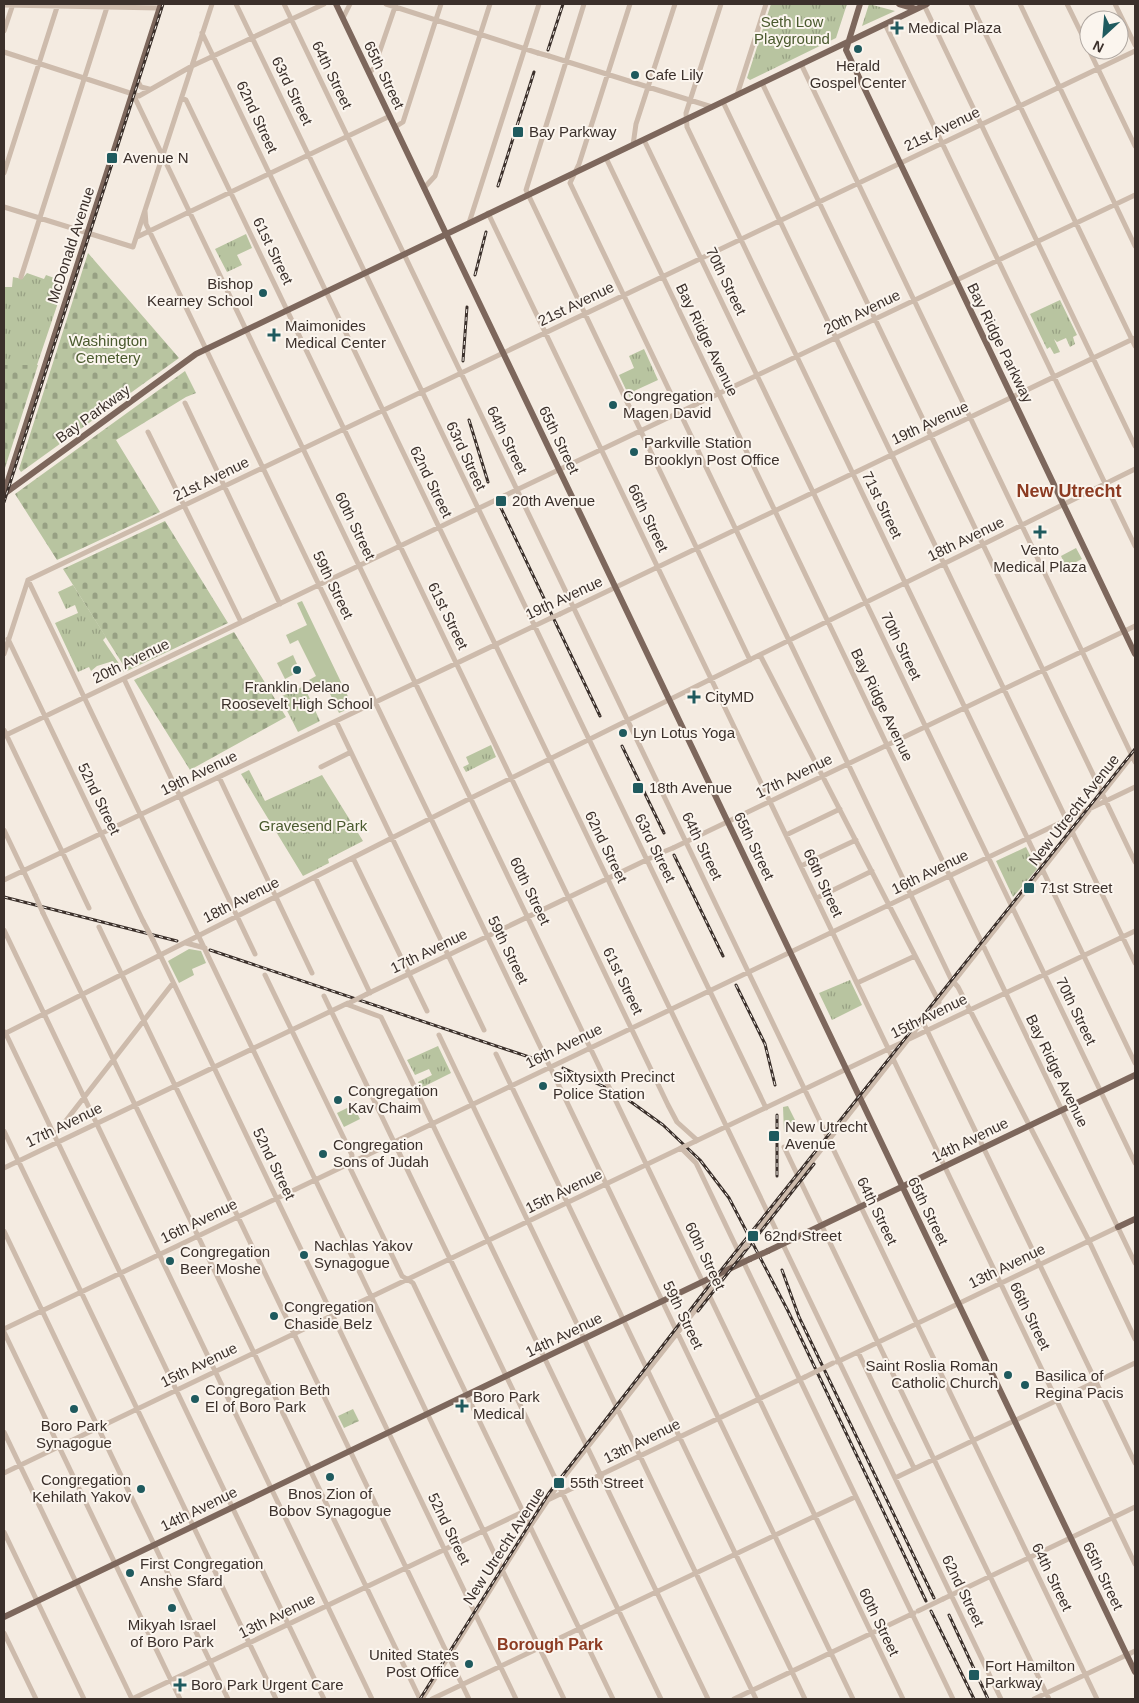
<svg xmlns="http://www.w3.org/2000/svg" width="1139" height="1703" font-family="Helvetica,sans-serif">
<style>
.grass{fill:#b8c4a0}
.forest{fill:url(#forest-crowns)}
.cemetery{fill:url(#cemetery-stones)}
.park{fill:url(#park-tufts)}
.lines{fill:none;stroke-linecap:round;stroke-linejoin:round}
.minor{stroke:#cdbbac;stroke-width:5}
.major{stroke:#7d675c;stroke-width:6}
.rail-casing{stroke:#3b302b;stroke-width:3}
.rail{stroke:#fbf5ee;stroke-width:1;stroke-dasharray:4;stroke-linecap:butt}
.minor-bridge{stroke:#cdbbac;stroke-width:5}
.major-bridge{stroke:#7d675c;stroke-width:6}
.poi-dot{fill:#1f5a5e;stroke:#fbf5ee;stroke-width:2}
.labels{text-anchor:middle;stroke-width:4;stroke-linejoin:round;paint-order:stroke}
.park-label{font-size:15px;fill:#4a5a2e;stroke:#fbf5ee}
.poi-label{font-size:15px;fill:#3b302b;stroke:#fbf5ee;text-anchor:start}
.street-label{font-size:15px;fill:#3b302b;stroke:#fbf5ee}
.neighbourhood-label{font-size:16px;font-weight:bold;fill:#8c3b22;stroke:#fbf5ee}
.quarter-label{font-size:18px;font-weight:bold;fill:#8c3b22;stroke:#fbf5ee}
</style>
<defs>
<pattern id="forest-crowns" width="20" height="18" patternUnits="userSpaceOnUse" patternTransform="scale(1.25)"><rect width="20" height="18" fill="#b8c4a0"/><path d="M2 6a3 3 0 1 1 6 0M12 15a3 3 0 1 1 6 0" fill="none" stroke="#97a083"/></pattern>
<pattern id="cemetery-stones" width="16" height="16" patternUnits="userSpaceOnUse" patternTransform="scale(1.25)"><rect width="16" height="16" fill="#b8c4a0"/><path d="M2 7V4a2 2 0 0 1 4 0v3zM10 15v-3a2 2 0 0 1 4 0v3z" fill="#97a083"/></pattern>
<pattern id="park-tufts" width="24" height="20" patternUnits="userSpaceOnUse" patternTransform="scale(1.25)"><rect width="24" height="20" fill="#b8c4a0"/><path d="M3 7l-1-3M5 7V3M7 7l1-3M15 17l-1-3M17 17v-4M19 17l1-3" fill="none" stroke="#97a083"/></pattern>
</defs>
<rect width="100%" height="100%" fill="#f4ebe1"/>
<path class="grass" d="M 1076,548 L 1082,559 L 1066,567 L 1061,556 Z
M 302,601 L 353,707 L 339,713 L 325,683 L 313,688 L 309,680 L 316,676 L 298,640 L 290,644 L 286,635 L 307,625 L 297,603 Z
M 293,655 L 300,671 L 285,679 L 277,663 Z
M 189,949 L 201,951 L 206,963 L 192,969 L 194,975 L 179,983 L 168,961 Z
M 353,1105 L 360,1119 L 344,1127 L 337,1113 Z
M 788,1106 L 798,1126 L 784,1132 L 783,1107 Z"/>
<path class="forest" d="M 353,1409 L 359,1421 L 344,1428 L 338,1416 Z"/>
<path class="cemetery" d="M 88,253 L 179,358 L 21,472 L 19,469 Z
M 4,365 L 38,365 L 4,471 Z
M 185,371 L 196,393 L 186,397 L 116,440 L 160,512 L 57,560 L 15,494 Z
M 165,521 L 228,623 L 127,671 L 63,569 Z
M 234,632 L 286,717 L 190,770 L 134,680 Z"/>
<path class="park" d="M 771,4 L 847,4 L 836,38 L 750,80 L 747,78 Z
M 869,4 L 895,11 L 862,26 Z
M 246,234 L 252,248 L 237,255 L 242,265 L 227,272 L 215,249 Z
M 27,273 L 44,279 L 46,275 L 65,282 L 37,365 L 4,365 L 4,287 L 12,287 L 13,277 L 22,279 Z
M 1060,300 L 1077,335 L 1073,337 L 1075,344 L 1070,347 L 1066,338 L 1057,342 L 1054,339 L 1060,352 L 1054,354 L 1050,347 L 1047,349 L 1030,314 Z
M 644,349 L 658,380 L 634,391 L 636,395 L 630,398 L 619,375 L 634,368 L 629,356 Z
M 73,585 L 106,637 L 103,640 L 124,671 L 121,673 L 113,661 L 97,666 L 91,671 L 89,667 L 78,672 L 55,623 L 78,613 L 75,605 L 66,609 L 58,592 Z
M 304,686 L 320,721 L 298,732 L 280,697 Z
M 491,745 L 496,757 L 466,772 L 463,767 L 469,764 L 466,757 Z
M 249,770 L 265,801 L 322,775 L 363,841 L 328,859 L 329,863 L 303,876 L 241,774 Z
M 1026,847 L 1037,869 L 1013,897 L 996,861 Z
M 850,980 L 862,1005 L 832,1020 L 819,993 Z
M 438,1046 L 451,1073 L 421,1088 L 418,1082 L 432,1075 L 429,1069 L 415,1075 L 407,1060 Z"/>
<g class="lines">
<path class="minor" d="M 236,4 L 766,1108
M 284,4 L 1097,1699
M 386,4 L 538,53
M 584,4 L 526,190 L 750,660
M 630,4 L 579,164 L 570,183 L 951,979 L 958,987 L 1089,1241 L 1135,1339
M 721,4 L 686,113 L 687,127 L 1135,1063
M 971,4 L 1135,346
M 1020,4 L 1135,246
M 1067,4 L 1089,49
M 1115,4 L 1135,45
M 4,5 L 160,8
M 924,5 L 1135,446
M 343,18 L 350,4
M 885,24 L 1135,546
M 4,31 L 13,4
M 202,33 L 1001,1699
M 1089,50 L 1135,146
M 4,52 L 139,96 L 192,66 L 324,4
M 549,56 L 712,107
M 801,64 L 1135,762
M 369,73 L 374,68 L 396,4
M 137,80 L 141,87 L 149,89
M 762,83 L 1135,862
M 133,94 L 607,1083
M 737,95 L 766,4
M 182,98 L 186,100 L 227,185 L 668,1105 L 677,1122 L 697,1140
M 723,102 L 1135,963
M 395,127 L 403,122 L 441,4
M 644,140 L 1135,1163
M 633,145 L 636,124 L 675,4
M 606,158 L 1135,1263
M 4,173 L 58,4
M 424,188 L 435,176 L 490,4
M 4,207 L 133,247 L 212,4
M 145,211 L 146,224 L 853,1699
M 488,213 L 1135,1564
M 469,223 L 539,4
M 137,237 L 390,116
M 21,277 L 108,4
M 185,403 L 280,604
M 148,432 L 241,622
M 504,496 L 1135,195
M 28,580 L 564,1699
M 28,580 L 1135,51
M 560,614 L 1135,338
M 8,639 L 143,921
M 4,654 L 28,580
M 760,655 L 939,1002
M 124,679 L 255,954
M 336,721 L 484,1030
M 4,730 L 89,908
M 4,736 L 496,500
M 321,767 L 351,752
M 219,777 L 312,973
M 4,830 L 35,895
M 786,835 L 840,809
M 673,848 L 1135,626
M 353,858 L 427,1011
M 801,866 L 856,840
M 315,877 L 370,993
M 4,880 L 551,618
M 817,898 L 872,871
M 43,913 L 420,1699
M 99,927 L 469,1699
M 4,930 L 372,1699
M 153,940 L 516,1699
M 186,943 L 205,948
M 265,975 L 352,1155 L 350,1168 L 402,1276 L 413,1283 L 613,1699
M 857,983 L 915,956
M 367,994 L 663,852
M 324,996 L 661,1699
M 346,1004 L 381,1017 L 708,1699
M 923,1022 L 1135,1463
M 5,1032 L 324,1699
M 4,1034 L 471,798 L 1135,469
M 439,1035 L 756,1699
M 496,1054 L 805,1699
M 612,1093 L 903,1699
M 4,1131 L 276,1699
M 54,1136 L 173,983
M 696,1141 L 1135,931
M 784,1147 L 1049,1699
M 681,1148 L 696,1163 L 953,1699
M 4,1168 L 348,1003
M 4,1231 L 228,1699
M 756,1232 L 1135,752
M 4,1329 L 1135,787
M 4,1332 L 180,1699
M 858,1352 L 891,1421
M 837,1362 L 1118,1227
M 892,1423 L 914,1468
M 4,1432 L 132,1699
M 4,1473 L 681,1148
M 895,1478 L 1135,1363
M 4,1532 L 84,1699
M 943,1599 L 1135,1507
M 4,1633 L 36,1699
M 132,1699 L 805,1377
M 422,1699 L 527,1531 L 560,1482 L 745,1247
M 432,1699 L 855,1497
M 734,1699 L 914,1613
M 1034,1699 L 1135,1651"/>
<path class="major" d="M 336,4 L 1135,1672
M 860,4 L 846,50 L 1135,654
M 899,4 L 916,9
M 4,493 L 161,4
M 4,494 L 196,354 L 927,4
M 1118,1227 L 1135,1219
M 768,1251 L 1135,1075
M 4,1617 L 750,1259"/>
<g class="rail-casing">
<path id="rail" d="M 548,50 L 563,4
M 498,186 L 534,72
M 475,275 L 486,232
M 463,361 L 467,307
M 469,420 L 488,482
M 4,502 L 163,4
M 500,506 L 600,716
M 622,746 L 664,833
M 674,855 L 723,956
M 4,897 L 177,941
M 210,950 L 541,1061
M 736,985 L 765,1044 L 775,1085
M 563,1068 L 620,1094 L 663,1125 L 700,1160 L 729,1198 L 788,1311 L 926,1601
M 777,1115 L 777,1176
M 782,1270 L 799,1317 L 934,1598
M 698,1311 L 814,1164
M 931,1611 L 974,1699
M 949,1615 L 988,1699
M 420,1699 L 549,1493 L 718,1274 L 1135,749"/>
</g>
<use href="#rail" class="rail"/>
<path class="minor-bridge" d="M 538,53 L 549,56
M 496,500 L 504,496
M 551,618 L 560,614
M 663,852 L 673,848
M 35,895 L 43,913
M 143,921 L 153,940
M 351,1002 L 367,994
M 607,1083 L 612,1093
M 681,1148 L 696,1141
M 745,1247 L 756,1232
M 805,1377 L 833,1363
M 918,1611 L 943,1599"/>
<path class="major-bridge" d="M 750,1259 L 768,1251"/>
</g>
<g class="poi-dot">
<path d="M894.5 20.5h5v5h5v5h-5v5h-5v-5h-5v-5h5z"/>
<circle cx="858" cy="49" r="5"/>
<circle cx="635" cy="75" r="5"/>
<rect x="512" y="126" width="12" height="12" rx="2.5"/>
<rect x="106" y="152" width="12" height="12" rx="2.5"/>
<circle cx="263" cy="293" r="5"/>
<path d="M271.5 327.5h5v5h5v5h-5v5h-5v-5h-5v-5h5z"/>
<circle cx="613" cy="405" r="5"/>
<circle cx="634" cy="452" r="5"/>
<rect x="495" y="495" width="12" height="12" rx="2.5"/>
<path d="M1037.5 524.5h5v5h5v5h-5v5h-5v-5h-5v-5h5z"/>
<circle cx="297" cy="670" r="5"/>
<path d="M691.5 689.5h5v5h5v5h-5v5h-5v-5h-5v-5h5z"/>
<circle cx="623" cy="733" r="5"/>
<rect x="632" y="782" width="12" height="12" rx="2.5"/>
<rect x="1023" y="882" width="12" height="12" rx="2.5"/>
<circle cx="543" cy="1086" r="5"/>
<circle cx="338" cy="1100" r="5"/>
<rect x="768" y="1130" width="12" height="12" rx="2.5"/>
<circle cx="323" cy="1154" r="5"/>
<rect x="747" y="1230" width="12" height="12" rx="2.5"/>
<circle cx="304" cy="1255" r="5"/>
<circle cx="170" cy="1261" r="5"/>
<circle cx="274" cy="1316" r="5"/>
<circle cx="1008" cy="1375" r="5"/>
<circle cx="1025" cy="1385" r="5"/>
<circle cx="195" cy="1399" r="5"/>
<path d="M459.5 1398.5h5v5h5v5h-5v5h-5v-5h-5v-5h5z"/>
<circle cx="74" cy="1409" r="5"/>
<circle cx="330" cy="1477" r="5"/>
<rect x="553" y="1477" width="12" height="12" rx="2.5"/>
<circle cx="141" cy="1489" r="5"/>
<circle cx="130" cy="1573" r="5"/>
<circle cx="172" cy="1608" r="5"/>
<circle cx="469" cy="1664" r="5"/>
<rect x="968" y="1669" width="12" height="12" rx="2.5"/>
<path d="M177.5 1677.5h5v5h5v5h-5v5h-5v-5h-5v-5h5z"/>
</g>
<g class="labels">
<g class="park-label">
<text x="792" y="27">Seth Low<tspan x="792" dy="17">Playground</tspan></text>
<text x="108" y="346">Washington<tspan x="108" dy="17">Cemetery</tspan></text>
<text x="313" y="831">Gravesend Park</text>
</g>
<g class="poi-label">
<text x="908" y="33">Medical Plaza</text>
<text x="858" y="71" text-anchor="middle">Herald<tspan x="858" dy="17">Gospel Center</tspan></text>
<text x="645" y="80">Cafe Lily</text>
<text x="529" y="137">Bay Parkway</text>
<text x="123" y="163">Avenue N</text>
<text x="253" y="289" text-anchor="end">Bishop<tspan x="253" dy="17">Kearney School</tspan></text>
<text x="285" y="331">Maimonides<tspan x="285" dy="17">Medical Center</tspan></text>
<text x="623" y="401">Congregation<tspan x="623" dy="17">Magen David</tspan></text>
<text x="644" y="448">Parkville Station<tspan x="644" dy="17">Brooklyn Post Office</tspan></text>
<text x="512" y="506">20th Avenue</text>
<text x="1040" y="555" text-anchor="middle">Vento<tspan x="1040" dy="17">Medical Plaza</tspan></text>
<text x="297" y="692" text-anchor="middle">Franklin Delano<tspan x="297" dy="17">Roosevelt High School</tspan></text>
<text x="705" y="702">CityMD</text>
<text x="633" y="738">Lyn Lotus Yoga</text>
<text x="649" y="793">18th Avenue</text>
<text x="1040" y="893">71st Street</text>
<text x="553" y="1082">Sixtysixth Precinct<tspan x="553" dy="17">Police Station</tspan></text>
<text x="348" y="1096">Congregation<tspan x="348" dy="17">Kav Chaim</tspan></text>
<text x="785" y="1132">New Utrecht<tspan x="785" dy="17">Avenue</tspan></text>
<text x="333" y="1150">Congregation<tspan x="333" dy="17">Sons of Judah</tspan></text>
<text x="764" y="1241">62nd Street</text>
<text x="314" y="1251">Nachlas Yakov<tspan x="314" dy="17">Synagogue</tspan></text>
<text x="180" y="1257">Congregation<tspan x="180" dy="17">Beer Moshe</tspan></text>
<text x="284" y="1312">Congregation<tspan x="284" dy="17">Chaside Belz</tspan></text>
<text x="998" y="1371" text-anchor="end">Saint Roslia Roman<tspan x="998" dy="17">Catholic Church</tspan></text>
<text x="1035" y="1381">Basilica of<tspan x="1035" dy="17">Regina Pacis</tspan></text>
<text x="205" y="1395">Congregation Beth<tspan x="205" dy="17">El of Boro Park</tspan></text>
<text x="473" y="1402">Boro Park<tspan x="473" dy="17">Medical</tspan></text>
<text x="74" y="1431" text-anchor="middle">Boro Park<tspan x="74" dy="17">Synagogue</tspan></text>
<text x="131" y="1485" text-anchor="end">Congregation<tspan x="131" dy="17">Kehilath Yakov</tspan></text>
<text x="570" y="1488">55th Street</text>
<text x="330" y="1499" text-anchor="middle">Bnos Zion of<tspan x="330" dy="17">Bobov Synagogue</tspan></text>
<text x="140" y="1569">First Congregation<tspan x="140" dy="17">Anshe Sfard</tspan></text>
<text x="172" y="1630" text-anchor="middle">Mikyah Israel<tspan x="172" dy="17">of Boro Park</tspan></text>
<text x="459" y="1660" text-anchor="end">United States<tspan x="459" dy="17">Post Office</tspan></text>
<text x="985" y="1671">Fort Hamilton<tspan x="985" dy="17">Parkway</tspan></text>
<text x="191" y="1690">Boro Park Urgent Care</text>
</g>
<g class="street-label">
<text transform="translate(332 75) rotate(64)" y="5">64th Street</text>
<text transform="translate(384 75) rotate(64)" y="5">65th Street</text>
<text transform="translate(292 91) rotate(64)" y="5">63rd Street</text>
<text transform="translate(257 117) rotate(65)" y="5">62nd Street</text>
<text transform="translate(942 129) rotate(-26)" y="5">21st Avenue</text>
<text transform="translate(71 245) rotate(-72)" y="5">McDonald Avenue</text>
<text transform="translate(273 251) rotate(64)" y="5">61st Street</text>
<text transform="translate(726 281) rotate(64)" y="5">70th Street</text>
<text transform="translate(576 304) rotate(-26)" y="5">21st Avenue</text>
<text transform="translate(862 312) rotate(-26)" y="5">20th Avenue</text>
<text transform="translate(707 340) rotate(64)" y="5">Bay Ridge Avenue</text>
<text transform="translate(1000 343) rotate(64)" y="5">Bay Ridge Parkway</text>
<text transform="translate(93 414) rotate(-36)" y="5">Bay Parkway</text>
<text transform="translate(930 423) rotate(-25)" y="5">19th Avenue</text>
<text transform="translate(507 440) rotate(64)" y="5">64th Street</text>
<text transform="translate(559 440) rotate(64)" y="5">65th Street</text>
<text transform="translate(466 456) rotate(65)" y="5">63rd Street</text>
<text transform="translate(211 479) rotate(-26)" y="5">21st Avenue</text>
<text transform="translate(431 482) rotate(64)" y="5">62nd Street</text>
<text transform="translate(882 505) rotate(64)" y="5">71st Street</text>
<text transform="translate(648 518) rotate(64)" y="5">66th Street</text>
<text transform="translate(355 526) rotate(64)" y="5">60th Street</text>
<text transform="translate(966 539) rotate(-26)" y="5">18th Avenue</text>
<text transform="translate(333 585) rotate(64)" y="5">59th Street</text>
<text transform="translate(564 598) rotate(-25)" y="5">19th Avenue</text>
<text transform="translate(448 616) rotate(64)" y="5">61st Street</text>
<text transform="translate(901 646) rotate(64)" y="5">70th Street</text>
<text transform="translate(131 661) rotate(-26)" y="5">20th Avenue</text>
<text transform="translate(882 705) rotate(64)" y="5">Bay Ridge Avenue</text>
<text transform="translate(199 773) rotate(-26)" y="5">19th Avenue</text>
<text transform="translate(794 776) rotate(-26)" y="5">17th Avenue</text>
<text transform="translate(99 799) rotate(64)" y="5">52nd Street</text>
<text transform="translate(1074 810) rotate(-52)" y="5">New Utrecht Avenue</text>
<text transform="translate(702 846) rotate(64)" y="5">64th Street</text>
<text transform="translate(754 846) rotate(64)" y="5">65th Street</text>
<text transform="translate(606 847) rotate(64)" y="5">62nd Street</text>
<text transform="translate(655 848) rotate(64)" y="5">63rd Street</text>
<text transform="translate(930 872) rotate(-26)" y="5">16th Avenue</text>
<text transform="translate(823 883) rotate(65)" y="5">66th Street</text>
<text transform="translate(530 891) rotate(64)" y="5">60th Street</text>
<text transform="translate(241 900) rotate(-27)" y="5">18th Avenue</text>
<text transform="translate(508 950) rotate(64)" y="5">59th Street</text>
<text transform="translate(429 951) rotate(-26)" y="5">17th Avenue</text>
<text transform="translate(623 981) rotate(64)" y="5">61st Street</text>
<text transform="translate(1076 1011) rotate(64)" y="5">70th Street</text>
<text transform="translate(929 1016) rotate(-26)" y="5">15th Avenue</text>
<text transform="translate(564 1046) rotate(-26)" y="5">16th Avenue</text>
<text transform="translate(1057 1071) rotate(64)" y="5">Bay Ridge Avenue</text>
<text transform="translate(64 1125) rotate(-26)" y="5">17th Avenue</text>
<text transform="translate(970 1140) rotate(-26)" y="5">14th Avenue</text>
<text transform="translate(274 1164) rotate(64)" y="5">52nd Street</text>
<text transform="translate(564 1191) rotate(-26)" y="5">15th Avenue</text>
<text transform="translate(877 1211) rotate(64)" y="5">64th Street</text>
<text transform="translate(928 1211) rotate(64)" y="5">65th Street</text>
<text transform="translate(199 1221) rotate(-26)" y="5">16th Avenue</text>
<text transform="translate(705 1256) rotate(64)" y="5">60th Street</text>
<text transform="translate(1007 1266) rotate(-26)" y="5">13th Avenue</text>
<text transform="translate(683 1315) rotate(64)" y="5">59th Street</text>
<text transform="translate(1030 1316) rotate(64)" y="5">66th Street</text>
<text transform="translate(564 1335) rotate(-26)" y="5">14th Avenue</text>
<text transform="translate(199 1365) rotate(-26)" y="5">15th Avenue</text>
<text transform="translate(642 1441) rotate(-26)" y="5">13th Avenue</text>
<text transform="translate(199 1509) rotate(-26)" y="5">14th Avenue</text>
<text transform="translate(449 1529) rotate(64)" y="5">52nd Street</text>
<text transform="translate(504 1546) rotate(-57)" y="5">New Utrecht Avenue</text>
<text transform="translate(1103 1576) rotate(64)" y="5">65th Street</text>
<text transform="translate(1052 1577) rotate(64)" y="5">64th Street</text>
<text transform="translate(963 1591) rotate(64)" y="5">62nd Street</text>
<text transform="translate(277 1616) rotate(-26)" y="5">13th Avenue</text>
<text transform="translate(879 1622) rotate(64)" y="5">60th Street</text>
</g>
<g class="neighbourhood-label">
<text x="550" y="1650">Borough Park</text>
</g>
<g class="quarter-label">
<text x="1069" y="497">New Utrecht</text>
</g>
</g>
<rect width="1139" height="1703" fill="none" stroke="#3b302b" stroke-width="10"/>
<g transform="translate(1104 35) rotate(206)"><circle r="24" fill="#fbf5ee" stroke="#aea6a0"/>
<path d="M0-4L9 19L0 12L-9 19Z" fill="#1f5a5e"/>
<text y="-8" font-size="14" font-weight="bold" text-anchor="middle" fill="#3b302b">N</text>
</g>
</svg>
